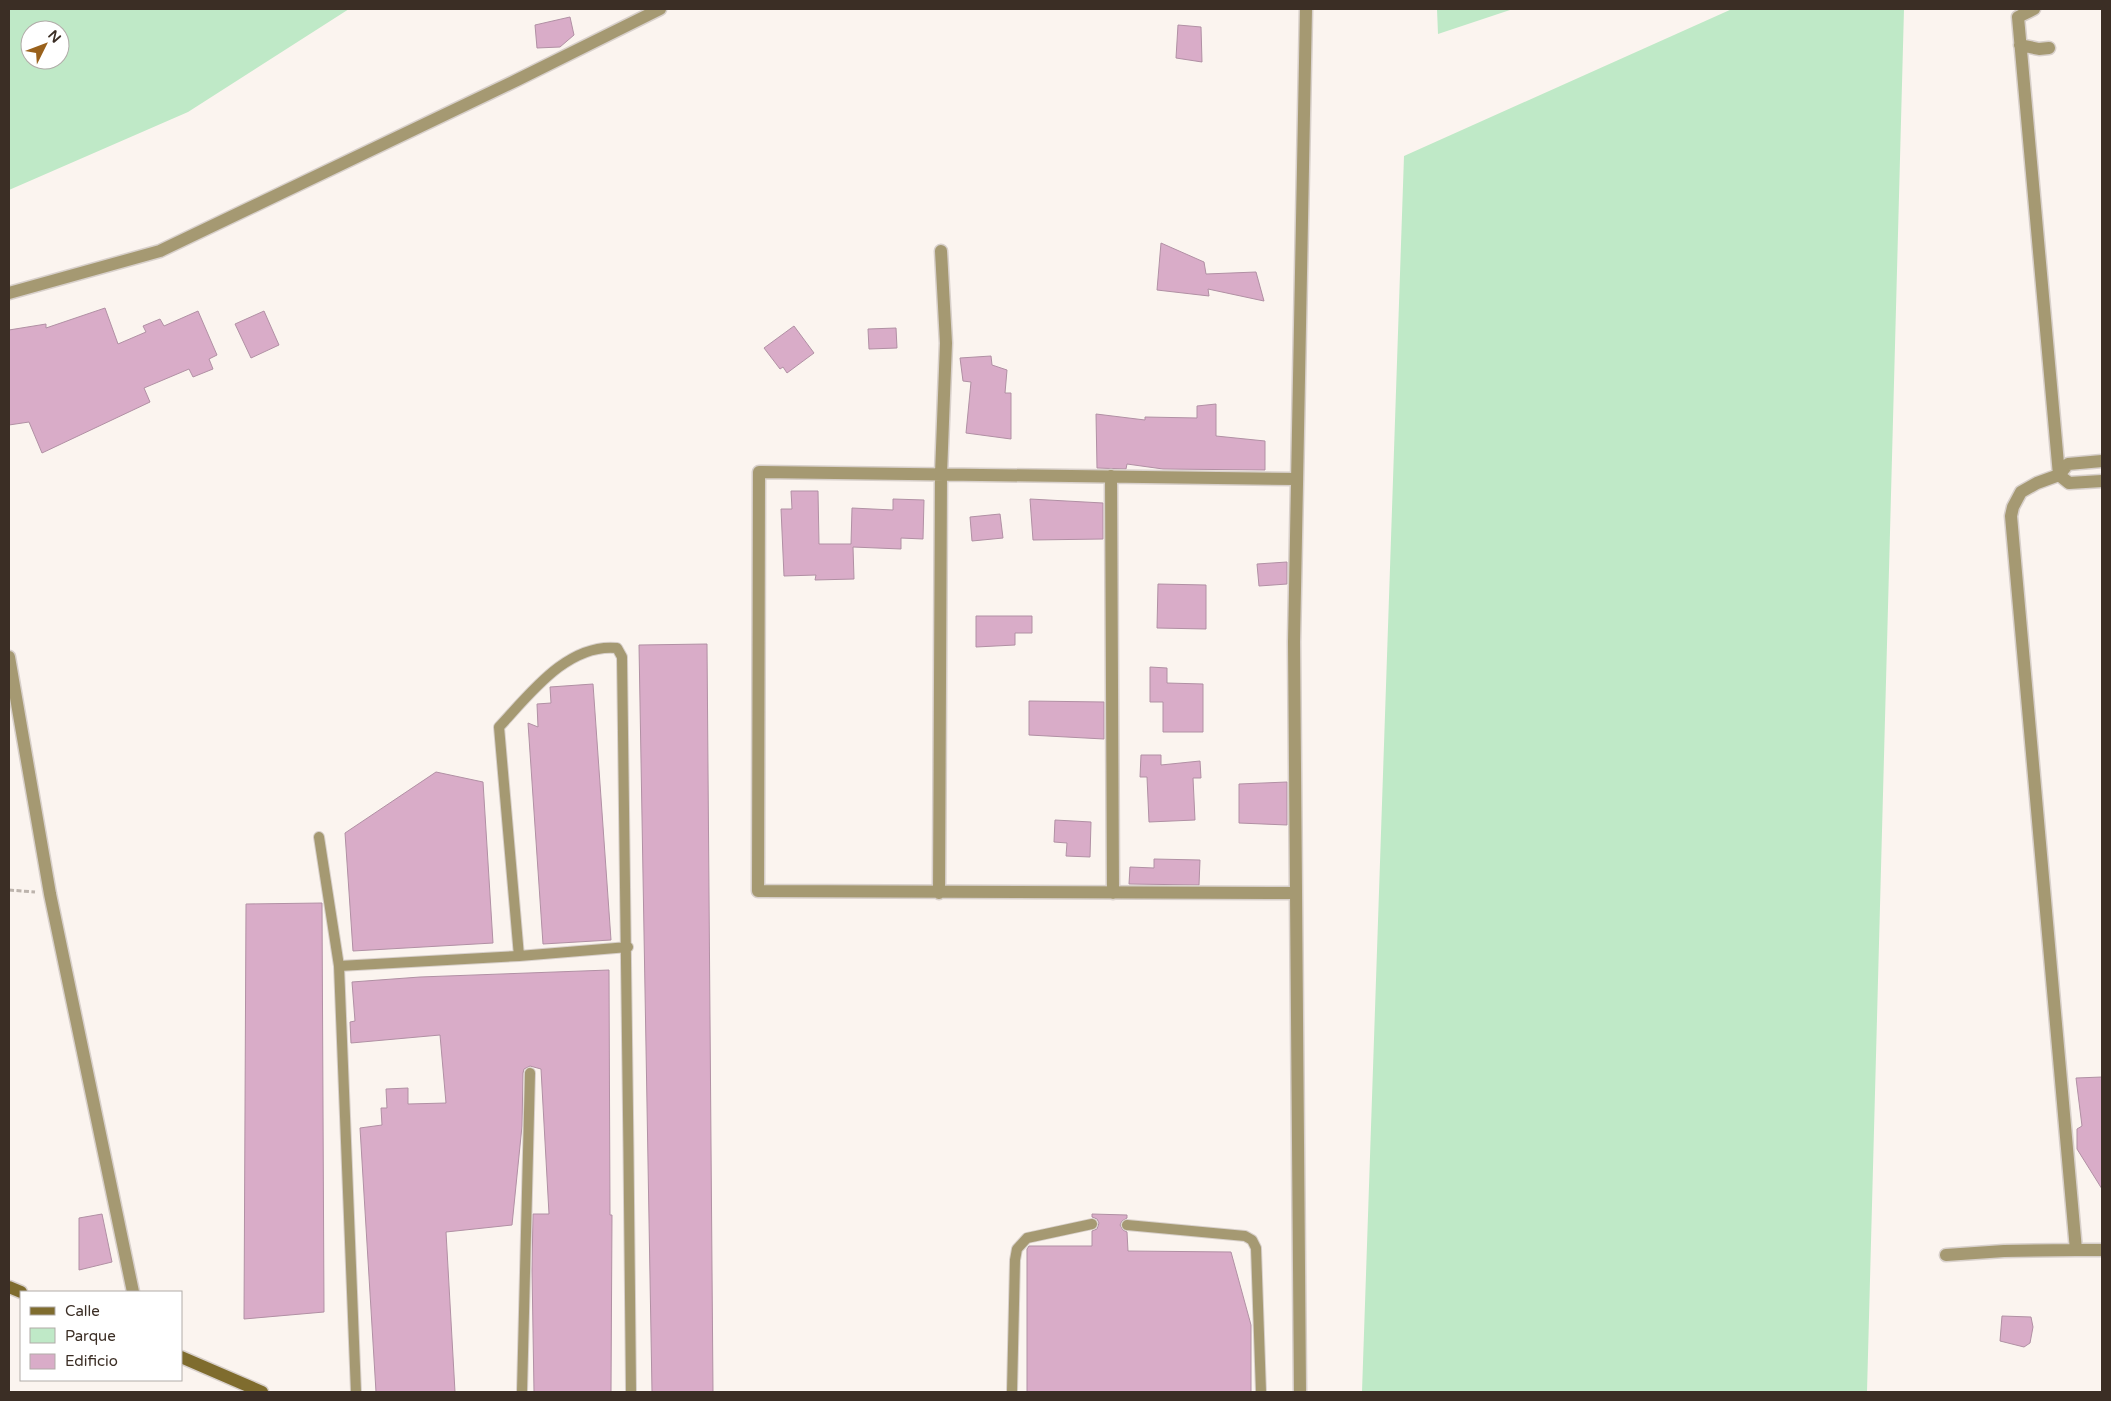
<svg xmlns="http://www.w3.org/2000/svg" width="2111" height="1401" font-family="'Varela Round',sans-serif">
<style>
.green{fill:#bfe9c7;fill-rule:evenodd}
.building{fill:#d9acc8;stroke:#b190a4}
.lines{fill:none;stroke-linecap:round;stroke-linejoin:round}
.service-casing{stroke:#d8d0cb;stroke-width:12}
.minor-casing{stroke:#d8d0cb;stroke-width:15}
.secondary-casing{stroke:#d8d0cb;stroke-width:15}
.path{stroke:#bcb3ac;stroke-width:3;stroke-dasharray:5 2.5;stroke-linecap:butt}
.service{stroke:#a59972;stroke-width:10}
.minor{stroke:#a59972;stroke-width:12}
.secondary{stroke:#7f6c2e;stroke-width:12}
</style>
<rect width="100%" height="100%" fill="#fbf4ef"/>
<path class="green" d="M 9,9 L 349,9 L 188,112 L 9,190 ZM 30,30 L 60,30 L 60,60 L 30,60 Z
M 1437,9 L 1513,9 L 1438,34 Z
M 1732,9 L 1904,9 L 1867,1392 L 1362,1392 L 1404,156 Z"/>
<path class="building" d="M 570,17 L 574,35 L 560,47 L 537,48 L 535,25 Z
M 1178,25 L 1201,27 L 1202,62 L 1176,58 Z
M 1161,243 L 1204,262 L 1206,274 L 1256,272 L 1264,301 L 1208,289 L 1209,296 L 1157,290 Z
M 105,308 L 118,344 L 146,332 L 143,326 L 160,319 L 164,326 L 198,311 L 217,355 L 209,359 L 213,369 L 193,377 L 189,369 L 144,388 L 150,402 L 42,453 L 29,422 L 9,425 L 9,330 L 46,324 L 46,328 Z
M 264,311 L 279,345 L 251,358 L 235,324 Z
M 794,326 L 814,353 L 787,373 L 783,367 L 780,369 L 764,348 Z
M 896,328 L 897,348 L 869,349 L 868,329 Z
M 991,356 L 992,365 L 1007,370 L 1005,393 L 1011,393 L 1011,439 L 966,433 L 971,382 L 963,381 L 960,358 Z
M 1216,404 L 1216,436 L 1265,441 L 1265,470 L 1163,469 L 1127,464 L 1126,469 L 1097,468 L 1096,414 L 1145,420 L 1145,417 L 1197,418 L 1197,406 Z
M 791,491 L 818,491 L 819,544 L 851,544 L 852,508 L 893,510 L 893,499 L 924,500 L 923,539 L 901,538 L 901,549 L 853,547 L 854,579 L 815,580 L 816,575 L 784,576 L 781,509 L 792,509 Z
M 1030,499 L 1103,503 L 1103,539 L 1033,540 Z
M 1000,514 L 1003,538 L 972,541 L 970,517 Z
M 1287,562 L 1287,584 L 1259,586 L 1257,564 Z
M 1158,584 L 1206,585 L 1206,629 L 1157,628 Z
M 976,616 L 1032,616 L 1032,633 L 1015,633 L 1015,645 L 976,647 Z
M 707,644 L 713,1392 L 652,1392 L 639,645 Z
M 1150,667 L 1167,668 L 1167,683 L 1203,684 L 1203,732 L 1163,732 L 1163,702 L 1150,702 Z
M 593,684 L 611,940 L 543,944 L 528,723 L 538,727 L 537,704 L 551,703 L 550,687 Z
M 1029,701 L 1104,702 L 1104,739 L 1029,735 Z
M 1141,755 L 1161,755 L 1161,765 L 1200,761 L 1201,778 L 1193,778 L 1195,820 L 1149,822 L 1147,777 L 1140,777 Z
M 436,772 L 483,782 L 493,943 L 353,951 L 345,833 Z
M 1287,782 L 1287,825 L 1239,823 L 1239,784 Z
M 1055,820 L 1091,822 L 1090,857 L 1066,856 L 1067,843 L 1054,842 Z
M 1154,859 L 1200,860 L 1199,885 L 1129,884 L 1130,867 L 1154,868 Z
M 322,903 L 324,1312 L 244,1319 L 246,904 Z
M 609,970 L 610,1215 L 612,1215 L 611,1392 L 534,1392 L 532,1270 L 533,1214 L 549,1214 L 541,1069 L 530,1066 L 524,1069 L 523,1073 L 522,1126 L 512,1225 L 446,1232 L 455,1392 L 376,1392 L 360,1128 L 382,1125 L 381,1108 L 387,1108 L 386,1089 L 408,1088 L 408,1104 L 446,1103 L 440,1035 L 351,1043 L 350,1022 L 355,1021 L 352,982 L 420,977 Z
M 2102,1077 L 2102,1189 L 2077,1149 L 2077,1129 L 2082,1126 L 2076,1078 Z
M 102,1214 L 112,1262 L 79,1270 L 79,1218 Z
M 1092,1214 L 1127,1215 L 1127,1218 L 1122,1221 L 1120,1225 L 1123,1230 L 1127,1232 L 1128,1251 L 1231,1252 L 1251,1325 L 1251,1392 L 1027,1392 L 1027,1249 L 1029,1246 L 1092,1246 L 1092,1231 L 1097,1229 L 1099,1223 L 1097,1219 L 1092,1217 Z
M 2002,1316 L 2031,1317 L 2033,1327 L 2030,1343 L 2024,1347 L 2000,1341 Z"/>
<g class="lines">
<g class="service-casing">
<path id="service" d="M 319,837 L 339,966 L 356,1392
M 519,956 L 499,727 C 529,695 567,643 617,648 L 622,657 C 627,902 628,1147 631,1392
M 339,966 L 519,956 L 628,947
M 1127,1225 L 1245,1236 L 1252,1240 L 1256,1248 L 1261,1392
M 522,1392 L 530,1073
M 1012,1392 L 1015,1260 L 1017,1249 L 1027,1238 L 1092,1224"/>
</g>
<g class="minor-casing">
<path id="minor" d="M 2034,9 L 2018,17 L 2059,475 L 2069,483 L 2102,481
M 2020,45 L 2039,49 L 2049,48
M 9,293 L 160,251 L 517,80 L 660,9
M 2102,461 L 2068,464 L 2059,475 L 2037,483 L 2021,492 L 2013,507 L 2011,516 L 2076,1250 L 2102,1250
M 1111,476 L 1113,893
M 9,657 L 50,894 L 133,1292
M 939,893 L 941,474 L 946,343 L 941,251
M 1295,893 L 758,891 L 759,472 L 1296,479
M 1946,1255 L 2004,1251 L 2076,1250
M 1300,1392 L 1294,642 L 1306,9"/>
</g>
<g class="secondary-casing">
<path id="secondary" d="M 9,1287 L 21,1292
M 181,1357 L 262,1392"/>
</g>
<path class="path" d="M 9,890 L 35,892"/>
<use href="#service" class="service"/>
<use href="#minor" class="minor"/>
<use href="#secondary" class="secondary"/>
</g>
<rect width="2111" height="1401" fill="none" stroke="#3b2e25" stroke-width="20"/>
<rect x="20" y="1291" width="162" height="90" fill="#ffffff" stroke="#b1aba8"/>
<rect x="30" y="1307" width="25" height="8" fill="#7f6c2e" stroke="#b1aba8"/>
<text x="65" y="1316" font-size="15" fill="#3b2e25">Calle</text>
<rect x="30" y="1328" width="25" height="15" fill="#bfe9c7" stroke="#b1aba8"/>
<text x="65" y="1341" font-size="15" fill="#3b2e25">Parque</text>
<rect x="30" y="1354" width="25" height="15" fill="#d9acc8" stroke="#b1aba8"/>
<text x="65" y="1366" font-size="15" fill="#3b2e25">Edificio</text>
<g transform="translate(45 45) rotate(48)"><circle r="24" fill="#ffffff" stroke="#b1aba8"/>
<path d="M0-4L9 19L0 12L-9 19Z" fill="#99611c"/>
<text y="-8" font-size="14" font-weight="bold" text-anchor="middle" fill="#3b2e25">N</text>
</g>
</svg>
